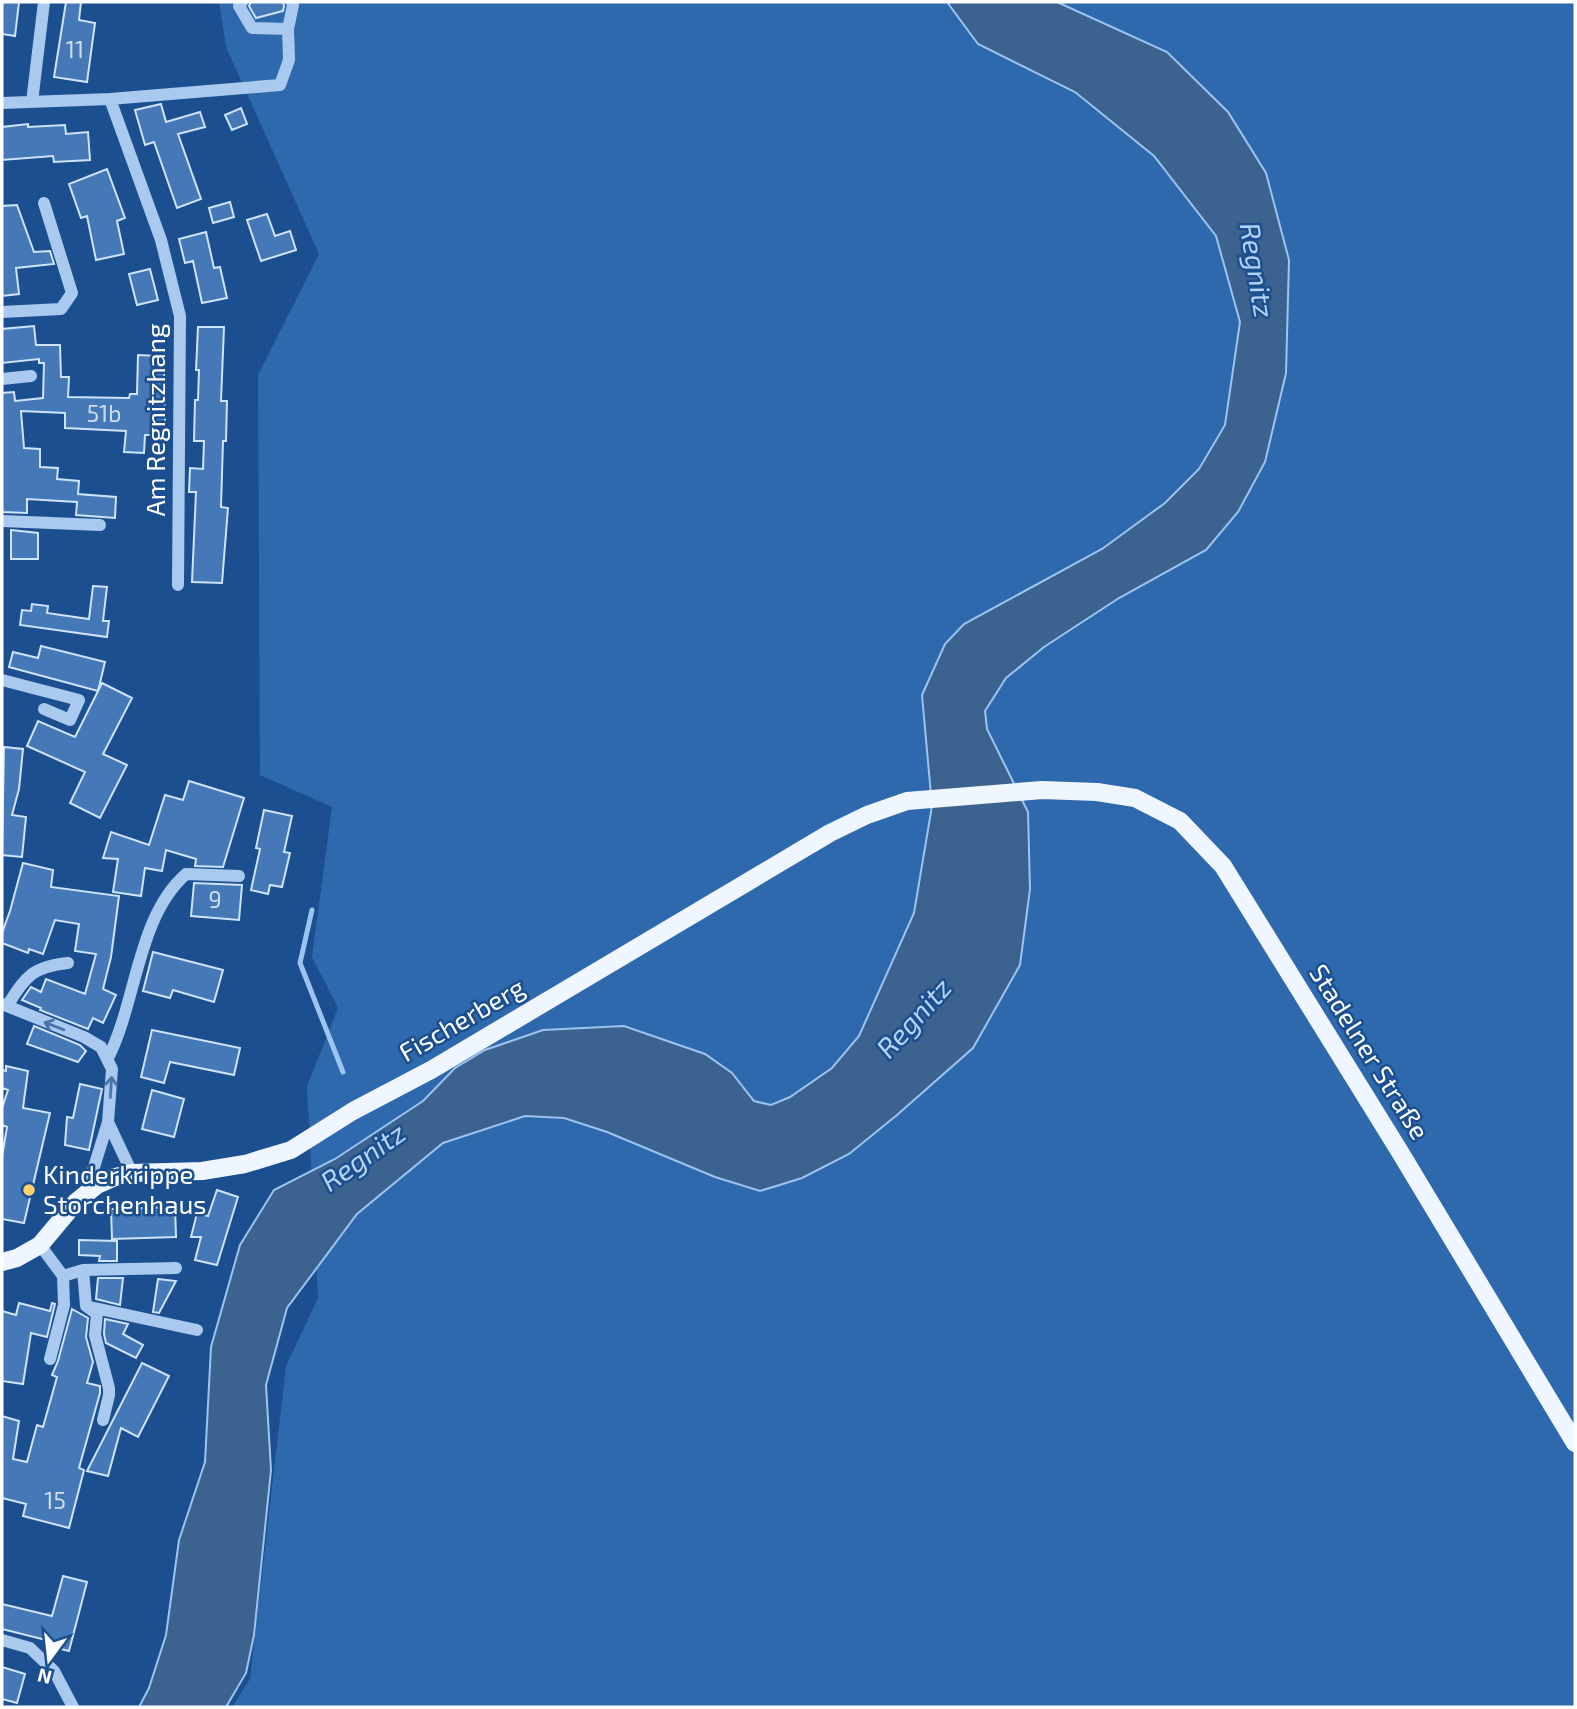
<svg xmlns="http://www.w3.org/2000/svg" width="1577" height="1709" font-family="'Exo 2',sans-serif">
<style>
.green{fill:#2e69ad}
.water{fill:#3c6290;stroke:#9cc4f0;stroke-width:2}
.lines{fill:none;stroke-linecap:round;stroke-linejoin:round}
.stream{stroke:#9cc4f0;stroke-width:5}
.building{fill:#4478b7;stroke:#cfe3fa;stroke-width:2}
.minor{stroke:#a9c9ee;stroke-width:12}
.major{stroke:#f0f6ff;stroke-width:18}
.oneway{stroke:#4674ac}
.poi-dot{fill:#ffd166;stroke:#1b4f8f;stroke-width:2.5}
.labels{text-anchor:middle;stroke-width:5;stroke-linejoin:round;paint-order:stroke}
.number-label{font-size:23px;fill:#d0dded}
.street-label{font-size:26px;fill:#fff;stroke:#1b4f8f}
.poi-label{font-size:26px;fill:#fff;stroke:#1b4f8f;text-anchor:start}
.water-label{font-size:28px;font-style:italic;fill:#b5d3f5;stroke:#1b4f8f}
</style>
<rect width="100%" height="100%" fill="#1b4f8f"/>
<path class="green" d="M 219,2 L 1575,2 L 1575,1707 L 232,1707 L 250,1679 L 286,1366 L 318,1298 L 307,1086 L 338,1008 L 312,957 L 332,807 L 260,775 L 258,375 L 319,254 L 226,47 Z"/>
<path class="water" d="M 947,2 L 1057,2 L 1167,52 L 1228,112 L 1266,173 L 1289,260 L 1286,373 L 1265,462 L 1238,512 L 1206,550 L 1119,598 L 1044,647 L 1006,678 L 985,711 L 987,729 L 1028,812 L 1030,889 L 1020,965 L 973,1048 L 897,1115 L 849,1154 L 802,1178 L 760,1191 L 715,1177 L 607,1132 L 564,1118 L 525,1116 L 443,1143 L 357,1214 L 287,1308 L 266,1385 L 271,1470 L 254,1635 L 246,1673 L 226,1707 L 139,1707 L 149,1688 L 166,1635 L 179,1540 L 205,1462 L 211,1347 L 240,1245 L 274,1190 L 335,1159 L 423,1101 L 455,1068 L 485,1050 L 543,1030 L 624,1026 L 705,1054 L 732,1073 L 754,1101 L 771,1105 L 790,1097 L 832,1068 L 859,1036 L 914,913 L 932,806 L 922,695 L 945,644 L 964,624 L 1102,549 L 1165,503 L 1199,469 L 1225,425 L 1240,322 L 1216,236 L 1154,156 L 1075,92 L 978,44 Z"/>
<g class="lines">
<path class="stream" d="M 312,910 L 300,963 L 343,1072"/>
</g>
<path class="building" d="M 2,2 L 19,2 L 15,36 L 2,34 Z
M 66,2 L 81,2 L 79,20 L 95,23 L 87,82 L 54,77 Z
M 251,2 L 283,2 L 284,6 L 283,11 L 256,18 L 249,6 Z
M 161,104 L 166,122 L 200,112 L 205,127 L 178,134 L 201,199 L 177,208 L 154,142 L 145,145 L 135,110 Z
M 241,108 L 247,124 L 232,130 L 225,115 Z
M 28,124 L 28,127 L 65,125 L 66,134 L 88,132 L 90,160 L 54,162 L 53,156 L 2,160 L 2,127 Z
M 107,169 L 125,218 L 117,221 L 124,254 L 96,260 L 87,216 L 81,218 L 69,184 Z
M 230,202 L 234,217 L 213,223 L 209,208 Z
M 17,205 L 34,252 L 50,251 L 54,264 L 16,268 L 19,294 L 2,296 L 2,206 Z
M 267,214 L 275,236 L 290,231 L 296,250 L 261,261 L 247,220 Z
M 206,232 L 214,268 L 220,267 L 227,298 L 202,303 L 193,261 L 185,263 L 179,239 Z
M 150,269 L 158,300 L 137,305 L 129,274 Z
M 34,326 L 36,345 L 60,345 L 61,377 L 69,377 L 68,397 L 129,398 L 130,394 L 137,394 L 138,355 L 159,356 L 158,367 L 164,367 L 165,422 L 157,422 L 157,435 L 145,435 L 144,453 L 124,452 L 126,431 L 65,428 L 65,413 L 21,411 L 24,448 L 40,449 L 40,467 L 58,468 L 57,479 L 79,481 L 78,494 L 116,497 L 115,518 L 76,515 L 77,502 L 27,499 L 27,513 L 2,512 L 2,393 L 14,392 L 15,401 L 43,398 L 44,363 L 39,363 L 39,359 L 2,363 L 2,329 Z
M 198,327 L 224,327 L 221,401 L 227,401 L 226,441 L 223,441 L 221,507 L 228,508 L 222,583 L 192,582 L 196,492 L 189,492 L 190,468 L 203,469 L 204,441 L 194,441 L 195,400 L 198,400 L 199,370 L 196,370 Z
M 11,530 L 38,533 L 38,559 L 11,559 Z
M 93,586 L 107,587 L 103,621 L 109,621 L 107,637 L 20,625 L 22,610 L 31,611 L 32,604 L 48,606 L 47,613 L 89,619 Z
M 41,646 L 105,662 L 98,691 L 9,667 L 13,652 L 38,658 Z
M 102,683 L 132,698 L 103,754 L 127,765 L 100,818 L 70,803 L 85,772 L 27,746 L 38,721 L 75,737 Z
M 4,747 L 23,749 L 19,789 L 12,815 L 26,817 L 22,857 L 2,855 Z
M 189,781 L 244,798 L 223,867 L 195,866 L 196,859 L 166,850 L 162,871 L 145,868 L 141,896 L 113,892 L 118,859 L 103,858 L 111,832 L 149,845 L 165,795 L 183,800 Z
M 264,810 L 292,816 L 284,852 L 290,853 L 282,887 L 270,885 L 268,894 L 251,890 L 260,849 L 256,848 Z
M 23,863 L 53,870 L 51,887 L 119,896 L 111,957 L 103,989 L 116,995 L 103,1023 L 93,1018 L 88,1029 L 40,1010 L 41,1008 L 22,1000 L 31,987 L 41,992 L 46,979 L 85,994 L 96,954 L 75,951 L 79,924 L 55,920 L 43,954 L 29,949 L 28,953 L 2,943 L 2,933 L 10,911 Z
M 194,883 L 242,885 L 239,920 L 191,916 Z
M 153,952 L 223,970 L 214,1002 L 173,990 L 170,998 L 143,991 Z
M 34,1026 L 80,1045 L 86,1051 L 78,1062 L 27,1044 Z
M 152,1030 L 240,1048 L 234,1075 L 170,1062 L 164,1083 L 141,1077 Z
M 6,1066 L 28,1071 L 23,1108 L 50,1113 L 24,1223 L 2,1219 L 2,1157 L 7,1127 L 2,1125 L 2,1108 L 8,1090 L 2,1088 L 2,1070 L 6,1071 Z
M 80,1084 L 102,1089 L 89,1150 L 65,1145 L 67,1117 L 73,1118 Z
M 152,1090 L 184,1099 L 174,1137 L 142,1129 Z
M 217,1190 L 238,1197 L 217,1265 L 195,1260 L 201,1237 L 191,1237 L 197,1213 L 208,1216 Z
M 175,1207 L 176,1237 L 112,1239 L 111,1209 Z
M 79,1240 L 117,1241 L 117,1261 L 99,1261 L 100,1256 L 79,1255 Z
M 98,1278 L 123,1278 L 120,1305 L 96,1299 Z
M 158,1279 L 176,1281 L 159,1313 L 153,1312 Z
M 19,1303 L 50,1311 L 52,1303 L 55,1304 L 47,1337 L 31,1333 L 23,1384 L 2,1381 L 2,1311 L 16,1315 Z
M 72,1309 L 88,1318 L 86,1337 L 93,1362 L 87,1383 L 100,1386 L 100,1393 L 79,1468 L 84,1470 L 69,1528 L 23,1516 L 26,1504 L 2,1498 L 2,1416 L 19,1421 L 13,1459 L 27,1462 L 37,1425 L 43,1427 L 57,1377 L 52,1375 L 58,1361 Z
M 105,1319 L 128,1324 L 123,1334 L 143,1345 L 136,1358 L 106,1343 L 104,1334 Z
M 142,1363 L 169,1376 L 138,1437 L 121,1428 L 108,1476 L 87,1471 Z
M 63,1576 L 87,1582 L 69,1651 L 45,1645 L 46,1640 L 2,1629 L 2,1604 L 52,1616 Z
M 2,1667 L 25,1674 L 17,1703 L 2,1699 Z"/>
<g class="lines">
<path class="minor" d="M 242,2 L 239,6 L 252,28 L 288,29
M 110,99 L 161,240 L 180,316 L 178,585
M 32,102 L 44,2
M 2,103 L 110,99 L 280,85 L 289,60 L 288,29 L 293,5 L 292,2
M 2,312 L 61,309 L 72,293 L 44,203
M 2,379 L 31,376
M 2,521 L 100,525
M 2,680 L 79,700 L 70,720 L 44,709
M 2,1004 L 84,1037 L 101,1047 L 112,1069 L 108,1122 L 132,1173
M 7,1006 C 26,977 31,967 68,963
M 108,1058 C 137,1001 137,917 186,874 L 239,876
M 86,1193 L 108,1122
M 40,1245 L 63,1276 L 83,1270 L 176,1268
M 83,1270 L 86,1306 L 97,1314 L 95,1335 L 109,1388 L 109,1395 L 103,1420
M 90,1307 L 197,1330
M 50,1359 L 64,1305 L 63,1276
M 2,1640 L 30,1648 L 54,1671 L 73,1707"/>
<path class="major" d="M 2,1262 L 17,1258 L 40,1245 L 76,1202 L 97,1185 L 115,1177 L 132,1173 L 202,1171 L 245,1164 L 291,1150 L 353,1111 L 431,1070 L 830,833 L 867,815 L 907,801 L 1042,790 L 1097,792 L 1135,798 L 1180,821 L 1223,866 L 1400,1152 L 1575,1443"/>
</g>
<defs><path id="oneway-shaft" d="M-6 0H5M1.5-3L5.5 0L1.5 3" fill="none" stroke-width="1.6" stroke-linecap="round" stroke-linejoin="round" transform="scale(1.75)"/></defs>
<g class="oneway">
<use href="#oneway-shaft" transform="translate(54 1026) rotate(-159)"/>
<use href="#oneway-shaft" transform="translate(111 1087) rotate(-86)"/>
</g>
<circle class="poi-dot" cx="29" cy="1190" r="7"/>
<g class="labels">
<g class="number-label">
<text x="75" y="58">11</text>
<text x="104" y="422">51b</text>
<text x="215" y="908">9</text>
<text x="55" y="1509">15</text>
</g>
<g class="street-label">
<text transform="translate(156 420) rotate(-90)" y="9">Am Regnitzhang</text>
<text transform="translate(462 1020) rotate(-30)" y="9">Fischerberg</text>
<text transform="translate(1369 1052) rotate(58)" y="9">Stadelner Straße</text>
</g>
<g class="poi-label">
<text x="43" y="1184">Kinderkrippe<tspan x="43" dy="30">Storchenhaus</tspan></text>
</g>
<g class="water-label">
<text transform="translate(1257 270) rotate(81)" y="10">Regnitz</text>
<text transform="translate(914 1018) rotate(-48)" y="10">Regnitz</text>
<text transform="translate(363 1157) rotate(-35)" y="10">Regnitz</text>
</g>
</g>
<rect width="1577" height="1709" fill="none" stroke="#ffffff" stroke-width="7"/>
<g transform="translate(49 1660) rotate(195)" stroke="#1b4f8f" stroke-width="5" paint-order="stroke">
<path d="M0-5L12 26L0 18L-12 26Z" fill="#ffffff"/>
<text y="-10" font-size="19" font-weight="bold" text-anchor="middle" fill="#ffffff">N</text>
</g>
</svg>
